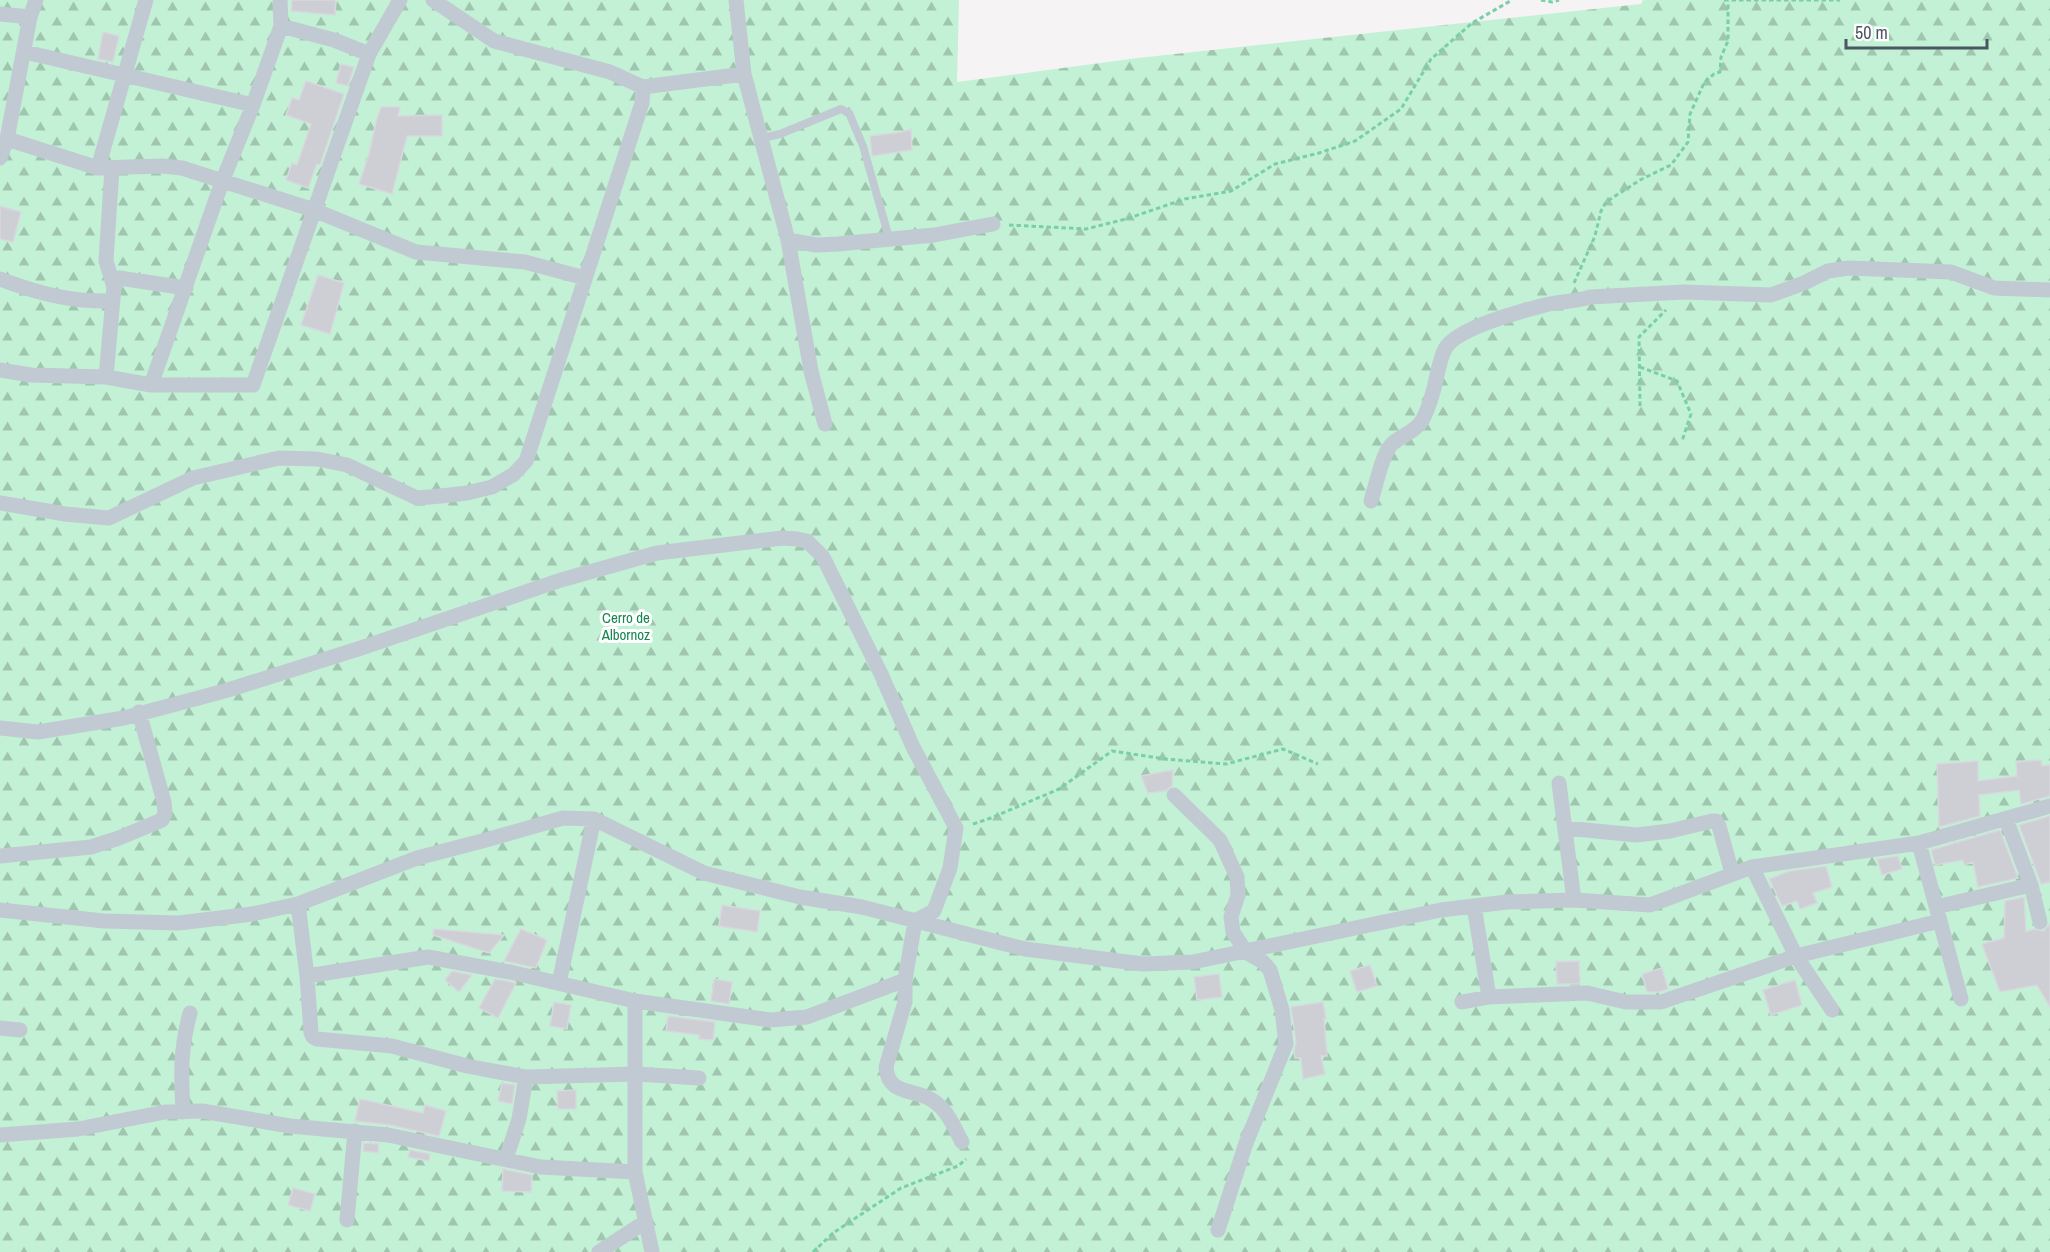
<svg xmlns="http://www.w3.org/2000/svg" width="2050" height="1252" font-family="'Archivo Narrow',sans-serif">
<style>
.forest{fill:url(#forest-firs)}
.building{fill:#cdcfd5;stroke:#d7d9de;stroke-width:1.5}
.lines{fill:none;stroke-linecap:round;stroke-linejoin:round}
.path{stroke:#7ad0a6;stroke-width:3;stroke-dasharray:4.5 3;stroke-linecap:butt}
.service{stroke:#c1cad2;stroke-width:8}
.minor{stroke:#c1cad2;stroke-width:15}
.labels{text-anchor:middle;stroke-width:6;stroke-linejoin:round;paint-order:stroke}
.park-label{font-size:15px;fill:#17864f;stroke:#fff}
</style>
<defs>
<pattern id="forest-firs" width="22" height="20" patternUnits="userSpaceOnUse" patternTransform="scale(1.5)"><rect width="22" height="20" fill="#c3f1d5"/><path d="M5 1l3.5 6h-7zM16 11l3.5 6h-7z" fill="#a0c6b0"/></pattern>
</defs>
<rect width="100%" height="100%" fill="#f5f3f3"/>
<path class="forest" d="M 0,0 L 959,0 L 957,82 L 1138,58 L 1641,4 L 1643,0 L 2050,0 L 2050,1252 L 0,1252 Z"/>
<path class="building" d="M 292,0 L 336,0 L 335,15 L 291,11 Z
M 103,32 L 119,36 L 113,62 L 98,59 Z
M 341,64 L 354,67 L 348,86 L 336,83 Z
M 306,81 L 344,94 L 320,165 L 317,164 L 308,188 L 286,180 L 292,163 L 297,165 L 311,124 L 286,115 L 292,98 L 299,100 Z
M 381,107 L 400,107 L 398,116 L 442,115 L 442,136 L 407,136 L 392,194 L 359,184 L 369,154 L 376,122 Z
M 911,129 L 912,150 L 872,156 L 870,136 L 902,132 Z
M 0,206 L 21,212 L 13,242 L 0,239 Z
M 318,275 L 344,283 L 330,334 L 301,325 Z
M 2041,760 L 2042,766 L 2050,765 L 2050,796 L 2021,804 L 2019,790 L 1979,795 L 1980,816 L 1939,827 L 1937,764 L 1978,761 L 1978,781 L 2017,776 L 2016,762 Z
M 1173,770 L 1172,786 L 1165,791 L 1148,793 L 1141,776 Z
M 2050,816 L 2050,882 L 2041,884 L 2019,825 Z
M 2000,830 L 2018,878 L 1978,887 L 1973,862 L 1964,865 L 1963,860 L 1935,865 L 1931,850 Z
M 1898,856 L 1902,869 L 1882,875 L 1877,859 Z
M 1826,866 L 1832,887 L 1813,893 L 1817,903 L 1800,909 L 1797,901 L 1782,906 L 1769,879 L 1790,871 Z
M 2024,897 L 2026,932 L 2034,929 L 2043,931 L 2050,924 L 2050,1007 L 2037,985 L 2000,992 L 1982,944 L 2004,938 L 2005,901 Z
M 722,905 L 760,911 L 757,932 L 719,926 Z
M 434,929 L 504,935 L 489,953 L 433,935 Z
M 521,929 L 547,940 L 536,968 L 504,961 Z
M 1579,961 L 1580,984 L 1557,984 L 1556,962 Z
M 1370,965 L 1377,986 L 1357,992 L 1350,971 Z
M 1662,968 L 1668,989 L 1659,992 L 1647,992 L 1642,974 Z
M 452,971 L 472,975 L 459,992 L 445,980 Z
M 1219,974 L 1222,997 L 1197,1000 L 1194,977 Z
M 495,979 L 516,983 L 498,1018 L 479,1008 Z
M 714,979 L 732,982 L 729,1004 L 711,1001 Z
M 1795,980 L 1802,1005 L 1771,1015 L 1763,990 Z
M 554,1002 L 571,1005 L 567,1029 L 550,1026 Z
M 1323,1002 L 1326,1019 L 1324,1019 L 1327,1056 L 1321,1056 L 1325,1074 L 1303,1079 L 1301,1058 L 1295,1058 L 1294,1050 L 1296,1043 L 1291,1007 Z
M 668,1016 L 715,1022 L 713,1040 L 699,1039 L 699,1035 L 666,1031 Z
M 502,1083 L 515,1085 L 512,1104 L 498,1101 Z
M 576,1090 L 576,1109 L 558,1109 L 557,1091 Z
M 360,1099 L 423,1113 L 425,1105 L 446,1111 L 439,1136 L 390,1125 L 355,1121 Z
M 364,1143 L 379,1144 L 378,1153 L 363,1151 Z
M 410,1150 L 430,1154 L 429,1161 L 408,1157 Z
M 503,1169 L 532,1175 L 531,1192 L 502,1191 Z
M 293,1188 L 315,1194 L 310,1211 L 288,1205 Z"/>
<g class="lines">
<path class="path" d="M 1541,0 L 1552,2 L 1559,0
M 1724,0 L 1840,0
M 1009,225 L 1086,229 L 1126,219 L 1185,199 L 1231,191 L 1275,164 L 1319,153 L 1355,141 L 1401,109 L 1431,59 L 1472,23 L 1512,0
M 1574,283 L 1595,236 L 1601,211 L 1606,202 L 1640,180 L 1671,165 L 1688,142 L 1690,114 L 1704,83 L 1714,74 L 1720,72 L 1721,57 L 1728,41 L 1728,1
M 1640,367 L 1677,381 L 1691,414 L 1682,441
M 1640,406 L 1639,337 L 1666,310
M 973,824 L 991,818 L 1059,789 L 1112,751 L 1166,759 L 1226,764 L 1283,749 L 1318,764
M 813,1252 L 833,1233 L 901,1188 L 958,1166 L 966,1159"/>
<path class="service" d="M 762,138 L 780,134 L 841,109 L 849,113 L 863,146 L 889,238"/>
<path class="minor" d="M 433,0 L 494,41 L 610,72 L 643,87 L 744,74
M 736,0 L 744,74 L 788,240 L 811,371 L 825,424
M 0,14 L 30,17
M 281,26 L 334,40 L 369,54
M 25,52 L 253,105
M 7,139 L 98,168 L 162,166 L 182,168 L 314,210 L 416,252 L 525,262 L 585,278
M 0,158 L 7,139 L 30,17 L 36,0
M 98,168 L 146,0
M 112,168 L 106,261 L 114,287
M 788,240 L 816,245 L 838,244 L 934,235 L 993,224
M 0,279 C 40,294 71,302 113,301
M 0,370 L 31,375 L 106,377 L 151,385 L 253,385 L 369,54 L 400,0
M 106,377 L 114,287 L 119,278 L 186,288
M 151,385 L 222,182 L 253,105 L 281,26 L 280,0
M 1371,501 C 1376,486 1381,457 1391,445 C 1401,435 1416,432 1423,419 C 1430,405 1434,390 1437,375 C 1439,367 1441,356 1445,349 C 1456,328 1522,311 1545,305 C 1560,301 1575,302 1590,297 L 1684,292 L 1771,295 L 1804,283 L 1828,271 L 1849,268 L 1951,272 L 1994,288 L 2050,290
M 0,503 L 65,514 L 109,518 L 193,478 L 279,458 L 317,459 L 347,465 L 417,498 L 441,496 L 467,493 L 492,487 L 514,474 L 526,461 L 642,103 L 643,87
M 0,728 L 38,732 L 124,718 L 228,690 L 361,648 L 561,580 L 657,553 L 782,538 L 797,539 L 807,541 L 823,557 L 881,674 L 913,747 L 956,828 L 950,868 L 934,911 L 915,921 L 905,980 L 905,1002 L 886,1067 C 888,1096 914,1088 932,1100 C 947,1109 954,1127 962,1142
M 1559,783 L 1574,900
M 1174,795 L 1220,840 L 1237,877 L 1238,895 L 1231,917 L 1233,932 L 1246,952 L 1263,962 L 1270,970 L 1282,1010 L 1286,1044 L 1246,1143 L 1218,1230
M 2006,819 L 2031,885 L 2040,922
M 1565,828 L 1637,835 L 1670,831 L 1712,821 L 1716,821 L 1719,826 L 1732,873
M 1919,843 L 1961,999
M 0,856 L 91,847 L 119,838 L 162,820 L 165,813 L 164,802 L 139,712
M 1752,867 L 1796,956 L 1832,1010
M 298,904 L 307,976 L 428,957 L 510,972 L 635,1001 L 770,1020 L 807,1017 L 905,980
M 1474,906 L 1489,997
M 1936,907 L 2031,885
M 0,910 L 104,921 L 179,923 L 252,914 L 298,904 L 417,858 L 486,840 L 563,818 L 594,819 L 704,873 L 800,897 L 862,907 L 1025,949 L 1143,964 L 1193,962 L 1441,910 L 1507,902 L 1574,900 L 1650,905 L 1752,867 L 1919,843 L 2050,806
M 307,976 L 311,1033 L 313,1037 L 317,1039 L 392,1046 L 467,1066 L 526,1077 L 636,1074 L 699,1078
M 559,983 L 594,819
M 635,1001 L 635,1172 L 652,1252
M 1462,1002 L 1489,997 L 1587,993 L 1626,1002 L 1661,1002 L 1796,956 L 1940,921
M 0,1028 L 20,1030
M 183,1112 C 181,1074 180,1050 190,1013
M 0,1135 L 78,1129 L 165,1112 L 202,1111 L 290,1126 L 388,1135 L 541,1167 L 635,1172
M 506,1159 L 519,1119 L 526,1077
M 347,1220 L 355,1131
M 599,1252 L 645,1222"/>
</g>
<g class="labels">
<g class="park-label">
<text x="626" y="623">Cerro de<tspan x="626" dy="17">Albornoz</tspan></text>
</g>
</g>
<path d="M1846 39v9h141v-9" fill="none" stroke="#4a5661" stroke-width="3"/>
<text x="1855" y="39" font-size="18" fill="#4a5661" stroke="#ffffff" stroke-width="4.5" paint-order="stroke">50 m</text>
</svg>
